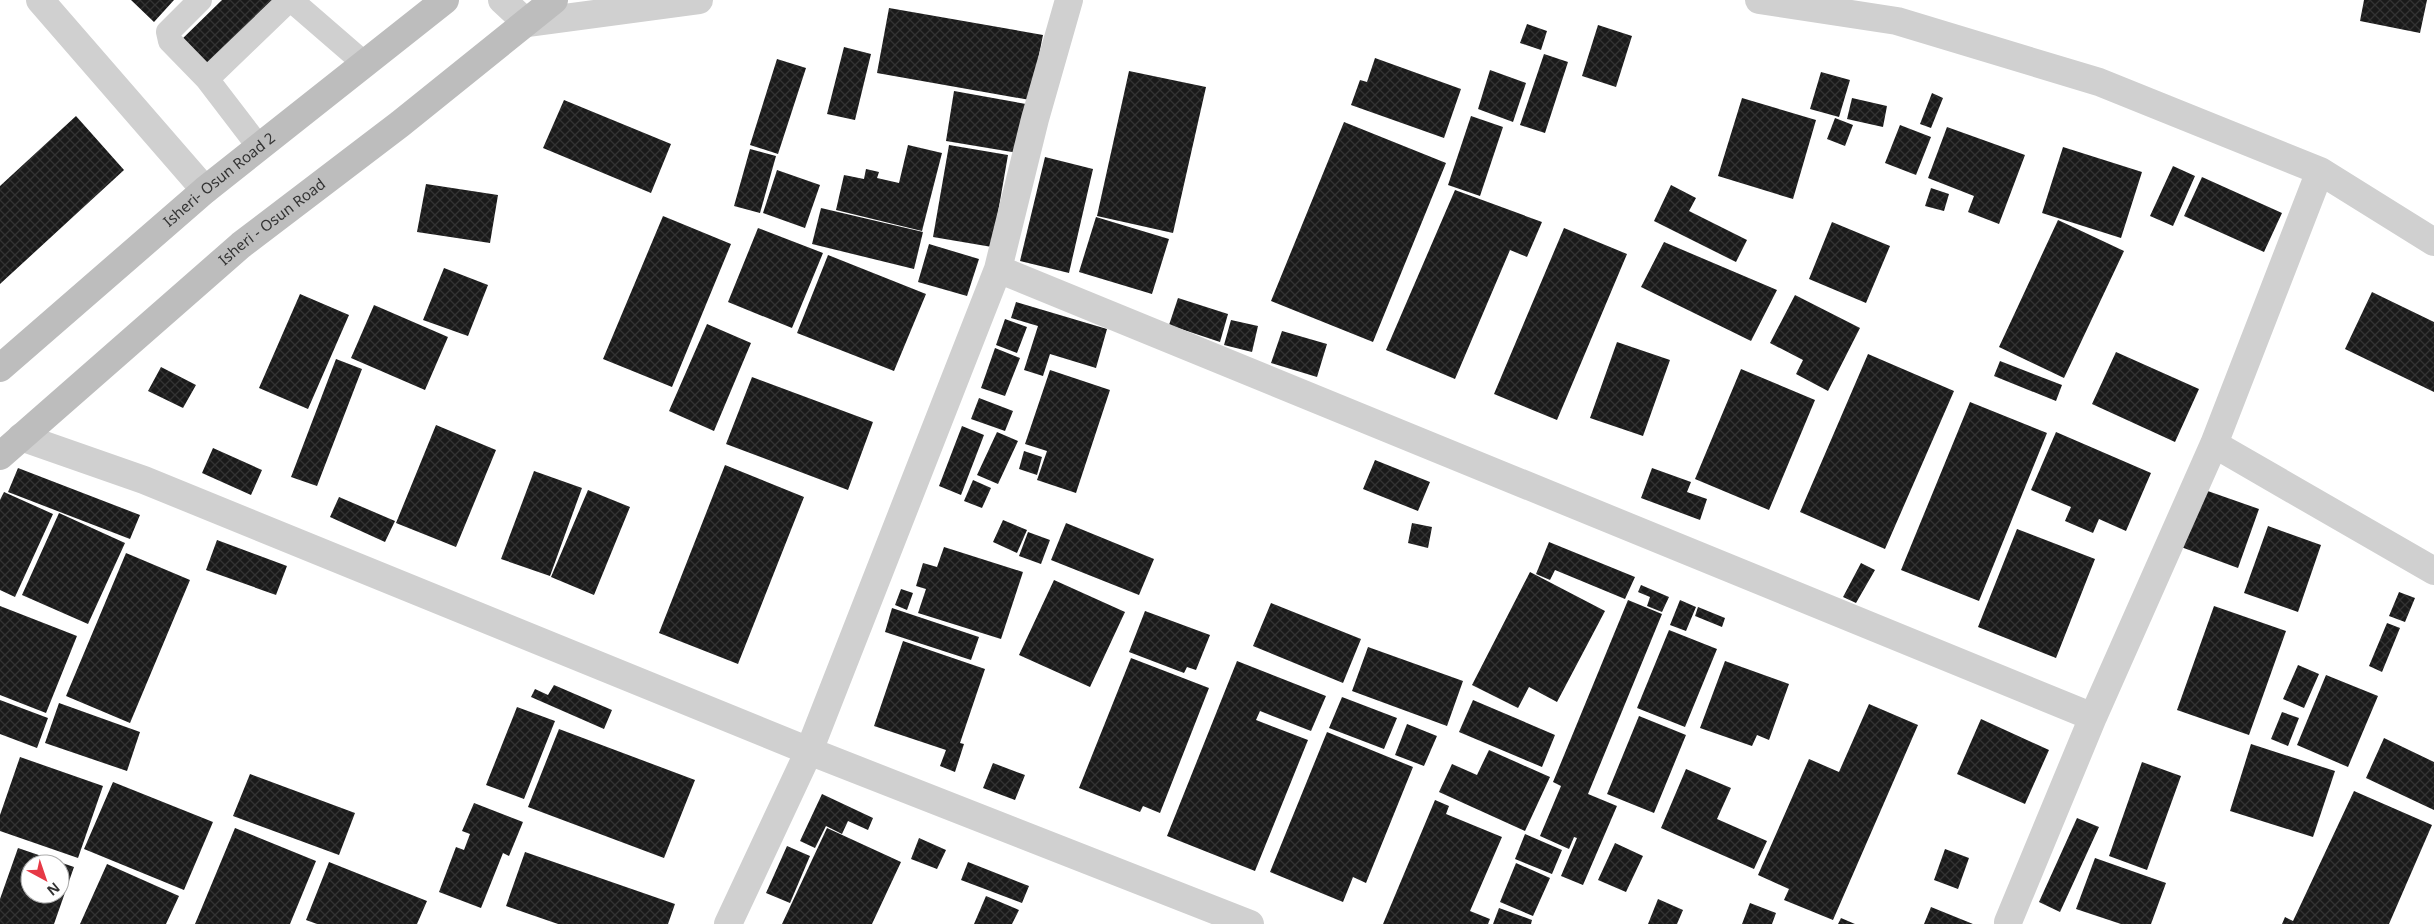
<svg xmlns="http://www.w3.org/2000/svg" width="2434" height="924" font-family="'Noto Sans',sans-serif">
<style>
.building{fill:url(#building-cross-hatch);fill-rule:evenodd}
.lines{fill:none;stroke-linecap:round;stroke-linejoin:round}
.service{stroke:#d0d0d0;stroke-width:24}
.minor{stroke:#d0d0d0;stroke-width:28}
.secondary{stroke:#bdbdbd;stroke-width:28}
.labels{text-anchor:middle;stroke-width:5;stroke-linejoin:round;paint-order:stroke}
.street-label{font-size:15px;fill:#333;stroke:#fff}
</style>
<defs>
<pattern id="building-cross-hatch" width="8" height="8" patternUnits="userSpaceOnUse" patternTransform="scale(1.25)"><rect width="8" height="8" fill="#1a1a1a"/><path d="M0 0l8 8M0 8l8-8" fill="none" stroke="#333"/></pattern>
</defs>
<rect width="100%" height="100%" fill="#fff"/>
<path class="building" d="M 131,0 L 174,0 L 154,22 Z
M 222,0 L 276,0 L 204,70 L 178,43 Z
M 2364,0 L 2427,0 L 2420,33 L 2360,21 Z
M 889,8 L 1043,35 L 1030,100 L 877,73 Z
M 1527,24 L 1547,31 L 1541,50 L 1520,43 Z
M 1598,25 L 1632,36 L 1616,87 L 1582,76 Z
M 844,47 L 871,54 L 855,120 L 827,114 Z
M 1544,54 L 1568,62 L 1545,133 L 1520,125 Z
M 1375,58 L 1461,89 L 1444,138 L 1351,105 L 1360,80 L 1367,82 Z
M 777,59 L 806,68 L 778,154 L 750,145 Z
M 1490,70 L 1526,83 L 1513,122 L 1478,109 Z
M 1129,71 L 1206,87 L 1173,233 L 1097,216 Z
M 1821,72 L 1850,80 L 1839,117 L 1810,109 Z
M 954,91 L 1026,104 L 1018,153 L 946,141 Z
M 1932,93 L 1943,98 L 1931,128 L 1920,124 Z
M 1742,98 L 1816,120 L 1793,199 L 1718,176 Z
M 1852,98 L 1887,106 L 1883,127 L 1847,119 Z
M 564,100 L 671,144 L 651,193 L 543,148 Z
M 76,116 L 124,170 L 0,284 L 0,186 Z
M 1471,116 L 1503,127 L 1480,196 L 1448,185 Z
M 1835,118 L 1853,125 L 1845,146 L 1827,139 Z
M 1344,122 L 1446,163 L 1373,342 L 1271,301 Z
M 1900,125 L 1931,137 L 1916,175 L 1885,163 Z
M 1947,127 L 2025,155 L 1999,224 L 1968,212 L 1974,196 L 1928,178 Z
M 908,145 L 942,153 L 922,231 L 836,210 L 844,175 L 864,179 L 866,169 L 879,172 L 877,178 L 899,183 Z
M 949,145 L 1008,155 L 992,247 L 933,237 Z
M 2063,147 L 2142,172 L 2121,238 L 2042,213 Z
M 750,149 L 776,156 L 760,213 L 734,206 Z
M 1045,157 L 1093,169 L 1069,273 L 1020,261 Z
M 2173,166 L 2195,176 L 2173,226 L 2150,216 Z
M 777,170 L 820,185 L 805,228 L 763,213 Z
M 2202,177 L 2282,213 L 2264,252 L 2184,216 Z
M 426,184 L 498,195 L 490,243 L 417,232 Z
M 1671,185 L 1696,198 L 1689,211 L 1747,240 L 1736,262 L 1654,221 Z
M 1931,188 L 1949,194 L 1944,211 L 1925,206 Z
M 1455,190 L 1542,222 L 1527,257 L 1510,250 L 1455,379 L 1386,350 Z
M 821,208 L 923,232 L 914,269 L 812,244 Z
M 663,216 L 731,244 L 672,387 L 603,359 Z
M 1096,217 L 1169,239 L 1152,294 L 1079,272 Z
M 2058,220 L 2124,251 L 2064,378 L 1999,347 Z
M 1832,222 L 1890,246 L 1866,303 L 1809,279 Z
M 758,228 L 823,253 L 792,328 L 728,302 Z
M 1564,228 L 1627,254 L 1557,420 L 1494,394 Z
M 1664,242 L 1777,290 L 1751,341 L 1641,287 Z
M 929,244 L 979,259 L 967,296 L 918,282 Z
M 828,255 L 926,294 L 894,371 L 797,333 Z
M 444,268 L 488,285 L 468,336 L 423,320 Z
M 2372,292 L 2434,322 L 2434,392 L 2345,349 Z
M 300,294 L 349,315 L 308,409 L 259,388 Z
M 1795,295 L 1860,328 L 1828,391 L 1796,374 L 1803,360 L 1770,343 Z
M 1178,298 L 1228,314 L 1220,342 L 1169,325 Z
M 1016,302 L 1107,329 L 1096,368 L 1050,354 L 1043,376 L 1024,370 L 1038,326 L 1011,318 Z
M 374,305 L 448,337 L 425,390 L 351,358 Z
M 1005,319 L 1027,327 L 1017,353 L 996,345 Z
M 1231,320 L 1258,326 L 1252,352 L 1224,345 Z
M 707,324 L 751,343 L 714,431 L 669,411 Z
M 1282,331 L 1327,344 L 1317,377 L 1271,363 Z
M 1617,342 L 1670,360 L 1643,436 L 1590,418 Z
M 995,348 L 1020,358 L 1005,396 L 981,388 Z
M 2116,352 L 2199,389 L 2175,442 L 2092,404 Z
M 1868,354 L 1954,391 L 1885,549 L 1800,512 Z
M 336,359 L 362,369 L 317,486 L 291,477 Z
M 2000,361 L 2062,385 L 2056,401 L 1994,376 Z
M 161,367 L 196,385 L 183,408 L 148,391 Z
M 1741,369 L 1815,400 L 1769,510 L 1695,479 Z
M 1050,370 L 1110,390 L 1076,493 L 1037,480 L 1047,451 L 1025,444 Z
M 752,377 L 873,422 L 848,490 L 726,444 Z
M 979,398 L 1013,411 L 1005,431 L 971,419 Z
M 1970,402 L 2047,433 L 1979,601 L 1901,570 Z
M 436,425 L 496,450 L 456,547 L 396,523 Z
M 962,426 L 984,435 L 961,495 L 939,486 Z
M 997,432 L 1018,441 L 998,484 L 977,475 Z
M 2056,432 L 2151,473 L 2126,531 L 2099,519 L 2093,533 L 2065,521 L 2071,507 L 2031,490 Z
M 213,448 L 262,470 L 251,495 L 202,473 Z
M 1024,451 L 1042,457 L 1037,475 L 1019,469 Z
M 1375,460 L 1430,482 L 1418,511 L 1363,489 Z
M 725,465 L 804,497 L 738,664 L 659,633 Z
M 18,468 L 140,515 L 130,539 L 8,492 Z
M 1652,468 L 1691,482 L 1687,492 L 1707,499 L 1700,520 L 1641,498 Z
M 534,471 L 582,488 L 550,576 L 501,559 Z
M 973,480 L 991,488 L 982,508 L 964,501 Z
M 2202,489 L 2259,509 L 2238,568 L 2181,547 Z
M 588,490 L 630,507 L 594,595 L 551,577 Z
M 4,492 L 53,514 L 15,597 L 0,590 L 0,500 Z
M 339,497 L 395,521 L 385,542 L 330,517 Z
M 59,513 L 125,543 L 88,624 L 22,595 Z
M 1003,520 L 1027,530 L 1017,553 L 993,542 Z
M 1066,523 L 1154,559 L 1139,595 L 1051,560 Z
M 1412,523 L 1432,527 L 1428,548 L 1408,543 Z
M 2268,526 L 2321,545 L 2298,612 L 2244,593 Z
M 2017,529 L 2095,559 L 2056,658 L 1978,627 Z
M 1028,532 L 1050,540 L 1041,564 L 1019,556 Z
M 217,540 L 287,566 L 276,595 L 206,570 Z
M 1549,542 L 1635,577 L 1625,599 L 1555,570 L 1550,580 L 1536,574 Z
M 944,547 L 1023,572 L 1001,639 L 918,613 L 926,589 L 916,586 L 923,563 L 937,567 Z
M 126,553 L 190,580 L 130,723 L 66,696 Z
M 1861,563 L 1875,570 L 1856,603 L 1843,597 Z
M 1530,572 L 1605,611 L 1557,702 L 1529,687 L 1518,708 L 1472,685 Z
M 1054,580 L 1125,612 L 1090,687 L 1019,655 Z
M 1641,585 L 1669,597 L 1662,612 L 1647,606 L 1650,597 L 1638,592 Z
M 901,589 L 913,593 L 907,610 L 895,605 Z
M 2399,592 L 2415,598 L 2405,622 L 2389,616 Z
M 1628,600 L 1662,614 L 1588,794 L 1617,806 L 1583,885 L 1561,876 L 1577,838 L 1574,837 L 1569,849 L 1540,836 L 1561,786 L 1553,782 Z
M 1680,600 L 1696,607 L 1686,631 L 1670,625 Z
M 1271,603 L 1361,639 L 1343,683 L 1253,646 Z
M 0,606 L 77,636 L 46,713 L 0,695 Z
M 2214,606 L 2286,631 L 2249,735 L 2177,710 Z
M 1698,607 L 1725,618 L 1722,627 L 1695,616 Z
M 892,608 L 979,637 L 971,660 L 885,632 Z
M 1145,611 L 1210,635 L 1196,670 L 1187,667 L 1184,673 L 1129,652 Z
M 2387,623 L 2400,628 L 2382,672 L 2369,666 Z
M 1669,630 L 1717,649 L 1685,727 L 1637,708 Z
M 903,641 L 985,669 L 960,743 L 964,744 L 955,772 L 940,766 L 946,750 L 874,726 Z
M 1368,647 L 1463,681 L 1447,726 L 1352,691 Z
M 1131,658 L 1209,688 L 1160,813 L 1143,806 L 1140,812 L 1079,788 Z
M 1237,661 L 1326,696 L 1311,731 L 1260,711 L 1256,720 L 1308,740 L 1255,871 L 1167,836 Z
M 1725,661 L 1789,684 L 1769,740 L 1757,735 L 1752,746 L 1700,728 Z
M 2298,665 L 2319,674 L 2304,708 L 2283,699 Z
M 2326,675 L 2378,696 L 2348,767 L 2297,745 Z
M 554,685 L 612,710 L 604,729 L 531,697 L 535,689 L 548,695 Z
M 1342,697 L 1397,718 L 1384,749 L 1329,728 Z
M 0,700 L 48,718 L 37,748 L 0,734 Z
M 1473,700 L 1555,735 L 1542,767 L 1459,732 Z
M 59,703 L 140,732 L 127,771 L 45,743 Z
M 1869,704 L 1918,725 L 1833,920 L 1784,900 L 1789,889 L 1758,875 L 1809,759 L 1839,772 Z
M 517,707 L 555,721 L 524,799 L 486,785 Z
M 2282,712 L 2299,718 L 2288,746 L 2271,739 Z
M 1639,716 L 1686,735 L 1654,813 L 1607,794 Z
M 1981,719 L 2049,750 L 2025,804 L 1957,774 Z
M 1407,724 L 1437,736 L 1424,766 L 1395,755 Z
M 559,729 L 695,780 L 664,858 L 528,807 Z
M 1327,732 L 1413,767 L 1366,883 L 1353,877 L 1343,902 L 1270,872 Z
M 2384,738 L 2434,762 L 2434,810 L 2366,778 Z
M 2251,744 L 2335,771 L 2313,837 L 2230,811 Z
M 1489,750 L 1550,777 L 1525,831 L 1439,792 L 1452,764 L 1477,775 Z
M 20,757 L 103,786 L 78,858 L 0,831 L 0,815 Z
M 2142,762 L 2181,776 L 2147,870 L 2109,856 Z
M 993,763 L 1025,775 L 1015,800 L 983,788 Z
M 1686,769 L 1731,788 L 1717,819 L 1767,841 L 1754,869 L 1661,828 Z
M 250,774 L 355,813 L 339,855 L 233,816 Z
M 113,782 L 213,822 L 184,890 L 84,849 Z
M 2354,791 L 2432,825 L 2389,924 L 2282,924 L 2285,917 L 2293,921 Z
M 822,794 L 873,818 L 868,830 L 848,821 L 842,834 L 826,826 L 815,848 L 800,841 Z
M 1435,800 L 1449,806 L 1446,814 L 1502,837 L 1470,911 L 1490,919 L 1488,924 L 1383,924 Z
M 474,803 L 523,822 L 509,856 L 503,853 L 481,908 L 439,892 L 456,847 L 464,850 L 470,834 L 462,831 Z
M 2077,818 L 2099,827 L 2060,912 L 2039,902 Z
M 235,828 L 316,861 L 290,924 L 195,924 Z
M 827,828 L 901,862 L 872,924 L 782,924 Z
M 1525,834 L 1562,850 L 1552,874 L 1515,859 Z
M 919,838 L 946,850 L 937,869 L 911,859 Z
M 1615,843 L 1643,856 L 1626,892 L 1598,880 Z
M 787,846 L 810,856 L 790,903 L 766,893 Z
M 18,848 L 74,867 L 54,924 L 0,924 L 0,899 ZM 30,864 L 60,864 L 60,894 L 30,894 Z
M 1945,849 L 1969,858 L 1958,889 L 1934,880 Z
M 525,852 L 675,904 L 668,924 L 558,924 L 506,906 Z
M 2095,858 L 2166,883 L 2151,924 L 2121,924 L 2076,909 Z
M 329,862 L 427,901 L 417,924 L 317,924 L 306,920 Z
M 968,862 L 1029,886 L 1022,903 L 961,880 Z
M 1516,863 L 1550,878 L 1533,916 L 1500,902 Z
M 107,864 L 179,896 L 166,924 L 80,924 Z
M 986,896 L 1019,910 L 1012,924 L 974,924 Z
M 1658,899 L 1683,910 L 1677,924 L 1648,924 Z
M 1750,903 L 1776,913 L 1772,924 L 1742,924 Z
M 1931,907 L 1973,924 L 1924,924 Z
M 1499,908 L 1532,920 L 1531,924 L 1493,924 Z
M 1841,918 L 1855,924 L 1838,924 Z"/>
<g class="lines">
<path class="service" d="M 200,0 L 168,32 L 170,41 L 207,79
M 291,0 L 365,64
M 259,147 L 207,79 L 289,0"/>
<path class="minor" d="M 40,0 L 205,190
M 502,0 L 527,23 L 699,0
M 1759,0 L 1897,21 L 2099,82 L 2320,171 L 2434,242
M 998,269 L 2093,717
M 21,437 L 144,480 L 809,751 L 1250,924
M 2214,444 L 2434,571
M 2008,922 L 2093,717 L 2214,444 L 2320,171
M 728,924 L 809,751 L 998,269 L 1035,119 L 1069,0"/>
<g class="secondary">
<path id="s1" d="M 0,368 L 205,190 L 445,0"/>
<path id="s2" d="M 0,456 L 241,245 L 400,124 L 554,0"/>
</g>
</g>
<g class="labels">
<g class="street-label">
<text dy="5" stroke="none"><textPath href="#s1" startOffset="289">Isheri- Osun Road 2</textPath></text>
<text dy="5" stroke="none"><textPath href="#s2" startOffset="359">Isheri - Osun Road</textPath></text>
</g>
</g>
<g transform="translate(45 879) rotate(140)"><circle r="24" fill="#ffffff" stroke="#adadad"/>
<path d="M0-4L9 19L0 12L-9 19Z" fill="#e63946"/>
<text y="-8" font-size="14" font-weight="bold" text-anchor="middle" fill="#333333">N</text>
</g>
</svg>
